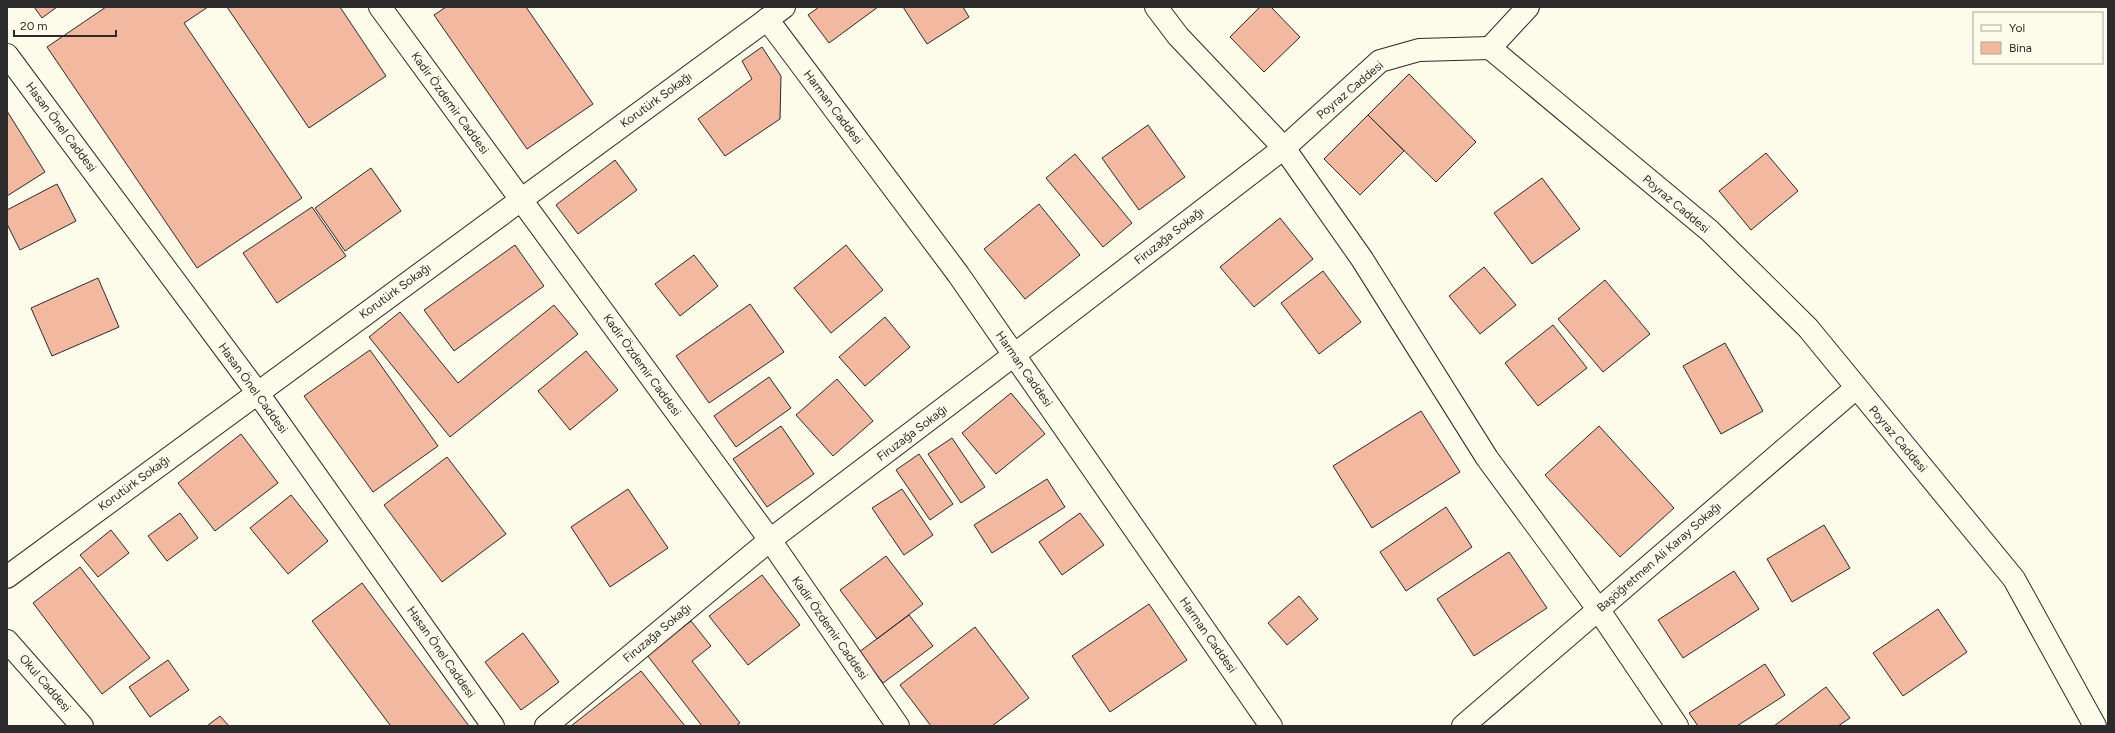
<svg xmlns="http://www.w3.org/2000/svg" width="2115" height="733" font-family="Figtree,sans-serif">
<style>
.building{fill:#f2b8a0;stroke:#2b2b2b}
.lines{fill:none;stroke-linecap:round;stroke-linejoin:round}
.street-casing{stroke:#2b2b2b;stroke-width:24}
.secondary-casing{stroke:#2b2b2b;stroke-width:24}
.street{stroke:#fdfbea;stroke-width:22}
.secondary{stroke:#fdfbea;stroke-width:22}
.labels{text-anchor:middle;stroke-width:3;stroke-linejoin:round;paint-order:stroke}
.street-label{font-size:12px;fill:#2b2b2b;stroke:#fdfbea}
</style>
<rect width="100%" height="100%" fill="#fdfbea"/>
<path class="building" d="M 34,7 L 57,7 L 42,18 Z
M 106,7 L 208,7 L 184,23 L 302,198 L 197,268 L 47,47 Z
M 227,7 L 340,7 L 386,76 L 309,128 Z
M 446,7 L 526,7 L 593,104 L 527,149 L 434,15 Z
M 819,7 L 878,7 L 829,43 L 808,15 Z
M 903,7 L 963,7 L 969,17 L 927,44 Z
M 1260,7 L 1271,7 L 1300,37 L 1264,72 L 1230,37 Z
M 762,47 L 781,76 L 780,119 L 725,156 L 698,119 L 752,79 L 742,61 Z
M 1409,74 L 1476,142 L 1436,182 L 1368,115 Z
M 7,111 L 45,172 L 7,196 Z
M 1368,115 L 1404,151 L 1360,195 L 1324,159 Z
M 1148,125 L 1185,177 L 1139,210 L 1102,158 Z
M 1766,153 L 1798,191 L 1751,230 L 1719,191 Z
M 1075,154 L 1132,223 L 1103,247 L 1046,178 Z
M 615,160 L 637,190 L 578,234 L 556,205 Z
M 371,168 L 401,211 L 345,251 L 315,208 Z
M 1542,178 L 1580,229 L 1532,264 L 1494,213 Z
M 57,184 L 76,221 L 20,250 L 7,224 L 7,210 Z
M 1039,204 L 1080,255 L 1025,299 L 984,249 Z
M 312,207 L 346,256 L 277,303 L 243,253 Z
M 1280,218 L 1313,259 L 1254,307 L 1220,267 Z
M 515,245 L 544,286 L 454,351 L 424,310 Z
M 846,245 L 883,290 L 831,333 L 794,288 Z
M 694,255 L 718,286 L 680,316 L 655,284 Z
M 1484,267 L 1516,305 L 1480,334 L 1449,296 Z
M 1323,271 L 1361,322 L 1319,354 L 1281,303 Z
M 98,278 L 119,327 L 52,356 L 31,308 Z
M 1605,280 L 1650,334 L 1603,372 L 1558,319 Z
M 750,304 L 784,352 L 709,403 L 676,356 Z
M 554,305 L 578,334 L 450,437 L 369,337 L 400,312 L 458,383 Z
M 885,317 L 910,347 L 865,386 L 839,357 Z
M 1553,325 L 1587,368 L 1538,406 L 1505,363 Z
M 1725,343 L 1763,411 L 1721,434 L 1683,366 Z
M 370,350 L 438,446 L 373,492 L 304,396 Z
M 586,351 L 618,390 L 570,430 L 538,391 Z
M 769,377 L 791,408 L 736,447 L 714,416 Z
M 837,379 L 873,421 L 833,456 L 796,415 Z
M 1011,393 L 1045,434 L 996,474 L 962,433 Z
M 1421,411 L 1460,472 L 1372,528 L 1333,466 Z
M 781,426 L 814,474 L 767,507 L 733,459 Z
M 1599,426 L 1674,508 L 1620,557 L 1545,475 Z
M 241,434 L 278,483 L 215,531 L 178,483 Z
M 952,438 L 985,487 L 961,503 L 928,454 Z
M 919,454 L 953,504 L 930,520 L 896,470 Z
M 447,457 L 506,534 L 442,582 L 384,505 Z
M 1047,479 L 1065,507 L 992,553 L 974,525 Z
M 628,489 L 668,548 L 610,587 L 571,527 Z
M 902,489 L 933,535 L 904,555 L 872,508 Z
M 291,495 L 328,541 L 288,574 L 250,528 Z
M 1446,507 L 1472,547 L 1406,591 L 1380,552 Z
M 180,513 L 198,538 L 167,561 L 148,536 Z
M 1080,513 L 1104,545 L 1062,575 L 1039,542 Z
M 1824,525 L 1850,568 L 1792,602 L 1767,559 Z
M 111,530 L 129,553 L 98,577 L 80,555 Z
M 1509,552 L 1547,608 L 1474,656 L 1437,599 Z
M 886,556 L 923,604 L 877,639 L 840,590 Z
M 80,567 L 150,658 L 102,694 L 33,603 Z
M 1734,571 L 1759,609 L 1683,658 L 1658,620 Z
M 762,575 L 800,625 L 748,665 L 709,616 Z
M 362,583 L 469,726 L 389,726 L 390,725 L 312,621 Z
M 1299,596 L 1318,619 L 1287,645 L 1268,623 Z
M 1149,604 L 1187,660 L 1110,712 L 1072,656 Z
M 1938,609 L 1967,652 L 1903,696 L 1873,653 Z
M 909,615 L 933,646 L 883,683 L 859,652 Z
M 691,621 L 711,646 L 692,661 L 740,723 L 736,726 L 702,726 L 647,655 Z
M 975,627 L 1029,698 L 992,726 L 931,726 L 900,685 Z
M 523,633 L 559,682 L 521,710 L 485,662 Z
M 168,660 L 189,690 L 150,717 L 129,687 Z
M 1765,664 L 1785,695 L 1737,726 L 1698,726 L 1689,713 Z
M 641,671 L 685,726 L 571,726 Z
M 1826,687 L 1850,718 L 1838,726 L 1774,726 Z
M 220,716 L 229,726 L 207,726 Z"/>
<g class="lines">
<g class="street-casing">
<path id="street" d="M 767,19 L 958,274 L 1271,726
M 1490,48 L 1528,7
M 7,641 L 82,726
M 546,726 L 770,540 L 1014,355 L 1284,148 L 1362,259 L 1487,458 L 1598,609 L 1677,726
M 1463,726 L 1856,388"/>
</g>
<g class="secondary-casing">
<path id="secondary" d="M 380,7 L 770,540 L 898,726
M 1156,7 L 1178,36 L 1284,148 L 1380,61 L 1419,50 L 1490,48 L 1710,231 L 1808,328 L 2014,579 L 2095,726
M 7,55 L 257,392 L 493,726
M 7,577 L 784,7"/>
</g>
<use href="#street" class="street"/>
<use href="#secondary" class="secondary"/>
</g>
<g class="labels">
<g class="street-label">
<text transform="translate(1350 90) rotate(-40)" y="4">Poyraz Caddesi</text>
<text transform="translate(656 100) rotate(-36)" y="4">Korutürk Sokağı</text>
<text transform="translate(450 103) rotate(54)" y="4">Kadir Özdemir Caddesi</text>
<text transform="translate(833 107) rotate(53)" y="4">Harman Caddesi</text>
<text transform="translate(61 127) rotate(53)" y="4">Hasan Önel Caddesi</text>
<text transform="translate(1676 204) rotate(40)" y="4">Poyraz Caddesi</text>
<text transform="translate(1169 236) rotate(-38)" y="4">Firuzağa Sokağı</text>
<text transform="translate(395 291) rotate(-36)" y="4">Korutürk Sokağı</text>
<text transform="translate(642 365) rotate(54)" y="4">Kadir Özdemir Caddesi</text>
<text transform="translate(1024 369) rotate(55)" y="4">Harman Caddesi</text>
<text transform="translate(253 388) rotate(54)" y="4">Hasan Önel Caddesi</text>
<text transform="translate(912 433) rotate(-37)" y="4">Firuzağa Sokağı</text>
<text transform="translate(1898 439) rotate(50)" y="4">Poyraz Caddesi</text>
<text transform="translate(134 483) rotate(-36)" y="4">Korutürk Sokağı</text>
<text transform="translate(1659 557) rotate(-41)" y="4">Başöğretmen Ali Karay Sokağı</text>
<text transform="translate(830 628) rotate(55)" y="4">Kadir Özdemir Caddesi</text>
<text transform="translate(657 633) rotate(-40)" y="4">Firuzağa Sokağı</text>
<text transform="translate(1208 635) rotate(55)" y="4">Harman Caddesi</text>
<text transform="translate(441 652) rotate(55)" y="4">Hasan Önel Caddesi</text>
<text transform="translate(45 683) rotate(49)" y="4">Okul Caddesi</text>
</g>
</g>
<rect width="2115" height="733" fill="none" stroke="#2b2b2b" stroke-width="16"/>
<rect x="1973" y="12" width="130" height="52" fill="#fdfbea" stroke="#a9a89e"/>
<rect x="1981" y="25" width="20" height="6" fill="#fdfbea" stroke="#a9a89e"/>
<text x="2009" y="32" font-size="12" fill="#2b2b2b">Yol</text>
<rect x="1981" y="42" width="20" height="12" fill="#f2b8a0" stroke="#a9a89e"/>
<text x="2009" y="52" font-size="12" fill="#2b2b2b">Bina</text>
<path d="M14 30v6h102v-6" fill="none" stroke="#2b2b2b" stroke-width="2"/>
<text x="20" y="30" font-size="12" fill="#2b2b2b" stroke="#fdfbea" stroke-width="3" paint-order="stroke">20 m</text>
</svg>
